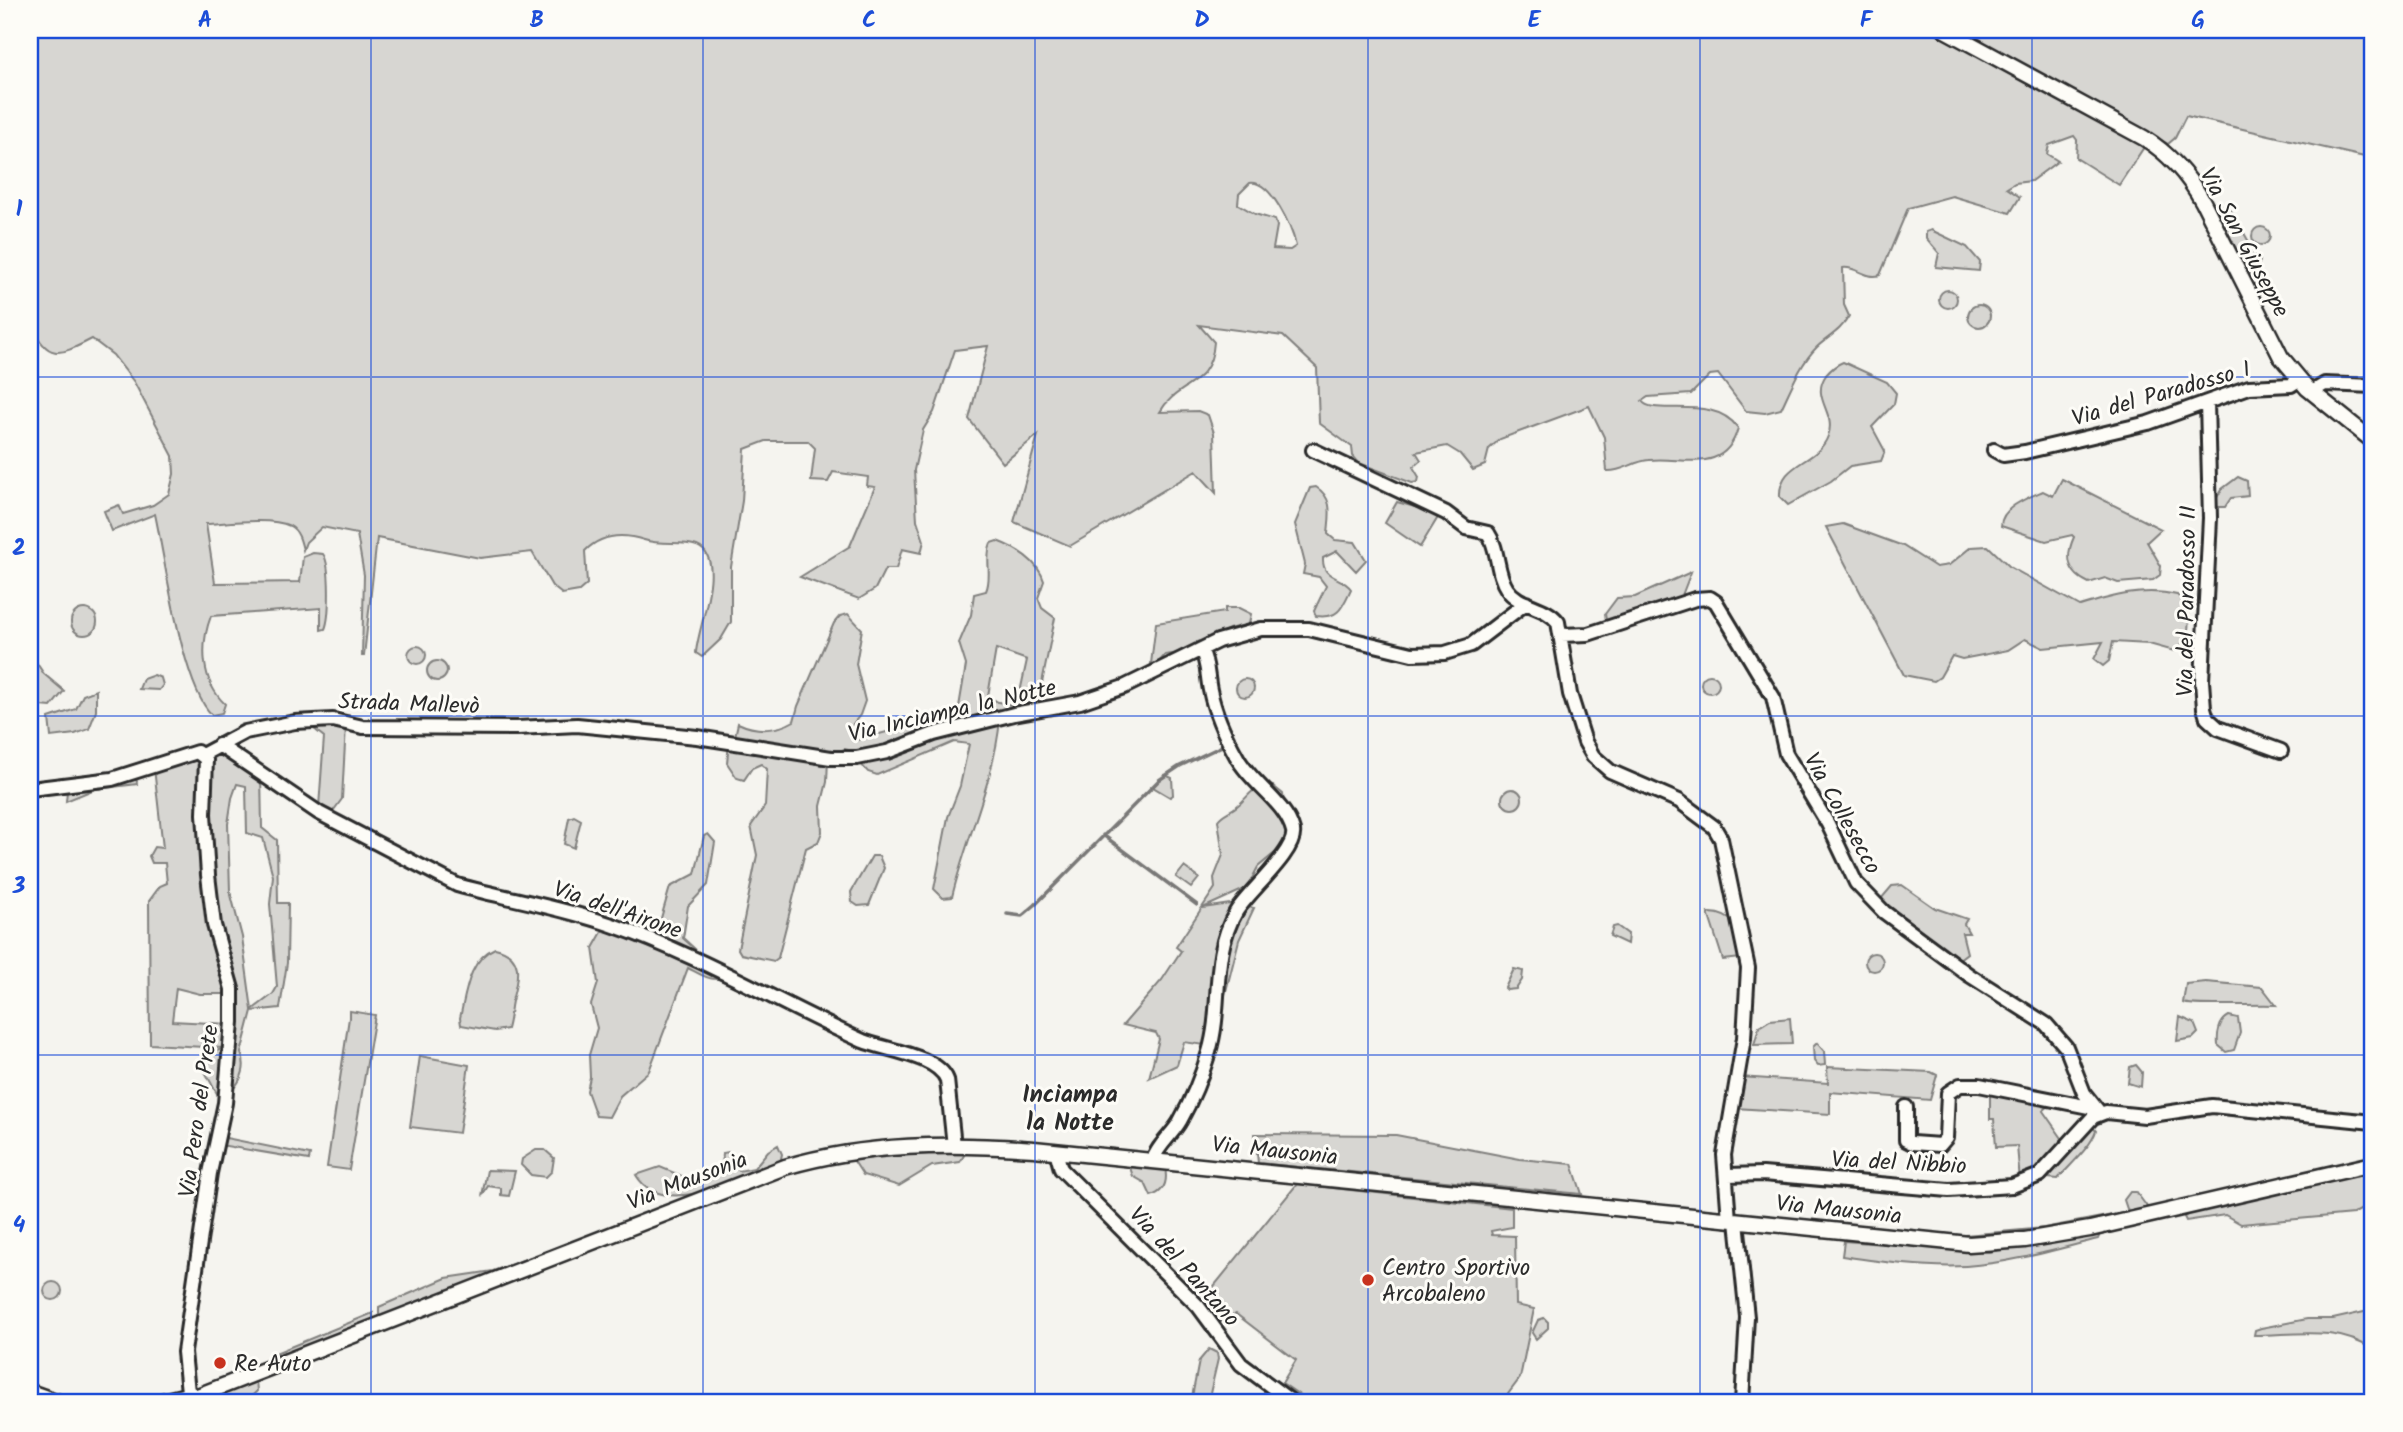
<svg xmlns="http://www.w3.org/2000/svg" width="2403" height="1432" font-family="Kalam,sans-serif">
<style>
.green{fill:#d7d6d2;stroke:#81807e;stroke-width:2;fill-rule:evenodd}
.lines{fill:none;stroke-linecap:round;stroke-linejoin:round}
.stream{stroke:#797877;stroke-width:3.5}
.minor-casing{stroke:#2b2b2b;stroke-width:18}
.major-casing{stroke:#2b2b2b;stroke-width:19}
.minor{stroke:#fdfcf7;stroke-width:12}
.major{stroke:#fdfcf7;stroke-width:14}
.grid{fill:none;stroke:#1d4ed8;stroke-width:2;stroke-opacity:0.55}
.poi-dot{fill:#c8321e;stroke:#fdfcf7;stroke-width:2.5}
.labels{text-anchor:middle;stroke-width:6;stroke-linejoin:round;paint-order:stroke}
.street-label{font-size:23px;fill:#2b2b2b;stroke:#fdfcf7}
.poi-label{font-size:23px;fill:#2b2b2b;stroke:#fdfcf7;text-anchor:start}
.neighbourhood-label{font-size:24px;font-weight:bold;fill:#2b2b2b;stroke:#fdfcf7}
.neatline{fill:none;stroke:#1d4ed8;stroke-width:2.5}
.grid-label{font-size:23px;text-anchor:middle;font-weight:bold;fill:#1d4ed8}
</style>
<rect width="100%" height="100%" fill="#f5f4ef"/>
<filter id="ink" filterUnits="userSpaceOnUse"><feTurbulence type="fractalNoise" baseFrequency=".0143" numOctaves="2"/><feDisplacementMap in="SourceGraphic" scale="14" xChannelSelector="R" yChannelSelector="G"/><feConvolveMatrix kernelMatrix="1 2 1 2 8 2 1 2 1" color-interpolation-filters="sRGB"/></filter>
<g filter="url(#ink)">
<path class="green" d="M 30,30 L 1936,30 L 2146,144 L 2119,185 L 2076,158 L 2077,140 L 2074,136 L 2049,145 L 2047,154 L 2058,161 L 2031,181 L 2015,183 L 2007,188 L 2020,197 L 2010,213 L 1952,196 L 1908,208 L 1880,275 C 1867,280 1856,266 1843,268 L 1844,305 L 1849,316 C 1841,331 1829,336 1817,347 C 1800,364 1791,388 1781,409 L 1765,413 L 1746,411 L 1718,374 L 1710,375 L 1691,394 L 1648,397 L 1642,401 C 1653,418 1713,393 1738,428 C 1725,476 1682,456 1649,460 C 1634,461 1622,472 1607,471 L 1604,437 L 1589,406 L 1500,439 L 1489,449 L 1485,465 L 1473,470 L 1460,454 L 1447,446 L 1416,452 L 1421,460 L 1413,467 L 1419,477 L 1418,482 L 1412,483 L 1359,463 L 1353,456 L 1352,447 L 1319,423 L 1317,368 L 1283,336 L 1199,325 L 1214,342 C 1211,388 1178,381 1160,412 L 1198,411 L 1208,415 L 1214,433 L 1216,493 L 1196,471 L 1070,546 L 1014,522 L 1038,435 L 1003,463 L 969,419 L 988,346 L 955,350 L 934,412 L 923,430 L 914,470 L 917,520 L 924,541 L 921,553 L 902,549 L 896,569 L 885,569 L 875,589 L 859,599 L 800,577 L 850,546 L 875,487 L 867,486 L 868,477 L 833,472 L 828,482 L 811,481 L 815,448 L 808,441 L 766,441 L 745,449 L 742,501 L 731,567 L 731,622 L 721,639 L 702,657 L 696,653 C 697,629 728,558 697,546 C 682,540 661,546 644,540 C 622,533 602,534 585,551 L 587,584 L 579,591 L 562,594 L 552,586 L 532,552 L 480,558 L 377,538 L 364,656 L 362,656 L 364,575 L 357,534 L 322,527 L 306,542 L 303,550 C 301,542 299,531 290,526 C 270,517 227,523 206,524 L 215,583 L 300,582 L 303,557 L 313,553 L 323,554 C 331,564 330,618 325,629 L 321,630 L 321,608 L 211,616 C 200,645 201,681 225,704 L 222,713 L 212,715 C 182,687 165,559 155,514 L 112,531 L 104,511 L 119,505 L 123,514 L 153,505 L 169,494 L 174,474 L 173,456 L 134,382 L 113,355 L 92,339 C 57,357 49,360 30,324 ZM 1250,183 C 1271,180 1292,228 1296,246 L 1290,250 L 1273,249 L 1277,226 L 1275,220 L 1255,214 L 1238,204 L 1239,194 Z
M 1954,30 L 2373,30 L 2373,159 L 2186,116 L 2175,138 L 2168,144 L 2114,112 L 2112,115 Z
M 2224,205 L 2229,207 L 2260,261 L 2254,274 L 2246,275 L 2215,208 Z
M2252 236a9 9 0 1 1 18 0a9 9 0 1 1-18 0Z
M 1931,230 L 1967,247 L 1980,262 L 1979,271 L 1936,267 L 1939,253 L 1926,238 L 1926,232 Z
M1939 299a9 9 0 1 1 18 0a9 9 0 1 1-18 0Z
M1968 316a11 11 0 1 1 22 0a11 11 0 1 1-22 0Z
M 1843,362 L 1887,382 L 1896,393 L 1894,404 L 1872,427 L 1885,451 L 1881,461 L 1850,466 L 1831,481 L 1788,505 L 1780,497 C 1778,462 1818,464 1828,436 C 1837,413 1810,398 1826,375 C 1831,369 1835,365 1843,362 Z
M 2238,477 L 2247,481 L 2248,496 L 2231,498 L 2225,507 L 2217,507 L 2215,501 L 2222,489 Z
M 2062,479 L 2161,529 L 2147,542 L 2161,566 L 2160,575 L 2153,580 L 2118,583 L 2105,578 L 2089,583 C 2067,573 2065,557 2074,537 L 2072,535 L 2046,541 L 2001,526 C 2001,507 2029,497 2043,491 L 2053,496 Z
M 1316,487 C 1335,499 1329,517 1328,534 L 1335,540 L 1355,542 L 1366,560 L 1356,571 L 1337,551 L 1323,558 C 1322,580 1341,575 1351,589 C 1342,608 1339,619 1316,616 L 1314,611 L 1326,586 L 1319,577 L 1303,574 L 1305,564 L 1295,524 L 1310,488 Z
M 1397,502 L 1440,514 L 1420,547 L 1385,523 Z
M 1843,524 L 1903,546 L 1936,567 L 1949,565 L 1971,547 L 1988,546 L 2010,567 L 2080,606 C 2112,596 2144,587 2177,595 C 2193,608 2193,640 2174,651 L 2149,644 L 2113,642 L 2109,661 L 2103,666 L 2094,659 L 2103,642 L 2043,648 L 2025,639 L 2008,650 L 1962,659 L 1952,656 L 1940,677 L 1934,681 L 1904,675 L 1826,527 Z
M 997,541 C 1016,548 1038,561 1044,581 L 1038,598 L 1042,608 L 1055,618 L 1037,708 C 988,722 891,761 844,749 L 831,755 L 734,741 L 738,723 C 757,732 777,731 794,721 L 798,706 L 834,623 L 840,616 L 848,614 L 862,629 L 856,664 L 865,701 L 860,715 L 853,724 L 852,737 L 857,740 L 958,713 L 966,665 L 959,643 L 971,615 L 974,594 L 986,591 C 993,575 984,559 991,543 ZM 996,649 L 1027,660 L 1017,706 L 998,702 L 988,696 Z
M 1691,572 L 1679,603 L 1607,627 L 1605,614 L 1617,598 L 1635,597 Z
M 1225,608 L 1239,608 L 1251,614 L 1249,624 L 1229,629 L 1181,653 L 1165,655 L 1150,672 L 1156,623 L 1225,612 Z
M71 622a13 13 0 1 1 26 0a13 13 0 1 1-26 0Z
M408 655a9 9 0 1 1 18 0a9 9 0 1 1-18 0Z
M 32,656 L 44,674 L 64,691 L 51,707 L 30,705 Z
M427 671a10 10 0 1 1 20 0a10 10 0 1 1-20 0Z
M 154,675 L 161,678 L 163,685 L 159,690 L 139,689 L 143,679 Z
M1701 684a9 9 0 1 1 18 0a9 9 0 1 1-18 0Z
M1236 688a9 9 0 1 1 18 0a9 9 0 1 1-18 0Z
M 96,690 L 96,711 L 89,729 L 75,734 L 51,737 L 49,718 L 76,709 L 83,695 Z
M 1000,720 C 994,781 966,838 952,897 L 943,898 L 934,889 L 948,817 L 960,786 L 969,744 L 954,742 L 877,775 L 868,772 L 857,760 Z
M 308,724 L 346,725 L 342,799 L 331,814 L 319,807 L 324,737 Z
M 729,743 L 828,759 L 827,782 L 821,806 L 822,832 L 818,842 L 806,848 L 778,958 L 774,961 L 741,954 L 738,949 L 757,855 L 751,826 L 765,806 L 767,769 L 761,764 L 752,768 L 744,780 L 737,778 L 727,763 Z
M 218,747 L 261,773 L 262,828 L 277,840 L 278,903 L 288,903 L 287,963 L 280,1008 L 252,1011 L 241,1053 C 250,1073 235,1089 221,1101 L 204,1070 L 209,1055 L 223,1048 L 150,1044 L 149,901 L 160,886 L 167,883 L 165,863 L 152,863 L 149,856 L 154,847 L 163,848 L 154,768 ZM 237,784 L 246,786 L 247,833 L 263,838 L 273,876 L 270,904 L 277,987 L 273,994 L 252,1010 L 242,937 L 230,891 L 228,824 L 232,798 ZM 176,988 L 200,994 L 233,994 L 230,1024 L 172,1021 Z
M 136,774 L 137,784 L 95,789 L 66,801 L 67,791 L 74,786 Z
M 1165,775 L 1172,778 L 1173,795 L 1170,797 L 1153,787 Z
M 1264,785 L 1273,786 L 1283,794 L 1286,831 L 1282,847 L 1258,867 L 1247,888 L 1203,908 L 1230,904 L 1254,908 L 1239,940 L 1212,1046 L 1184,1042 L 1177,1065 L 1149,1078 L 1159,1039 L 1156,1033 L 1123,1025 L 1162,980 L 1181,951 L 1176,947 L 1215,888 L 1214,878 L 1223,855 L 1218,820 C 1223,813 1230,812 1237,806 C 1248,798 1249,790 1264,785 Z
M1502 799a10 10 0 1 1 20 0a10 10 0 1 1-20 0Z
M 574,816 L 581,820 L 574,848 L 564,844 L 569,818 Z
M 708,834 L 715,842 L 708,885 L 688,906 L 683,938 L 695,949 L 693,955 L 627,928 L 641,924 L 657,932 L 670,887 L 695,874 L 704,836 Z
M 872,856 L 879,856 L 884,868 L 869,905 L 858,906 L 852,902 L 851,892 Z
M 1184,867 L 1199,878 L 1191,888 L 1176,877 Z
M 1902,885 L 1935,908 L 1967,919 L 1964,924 L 1969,933 L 1962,933 L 1967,953 L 1958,960 L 1880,900 L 1892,886 Z
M 1708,913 C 1730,912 1754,935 1751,957 L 1723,960 Z
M 606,925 L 727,975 C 715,985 700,974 688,968 L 649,1071 L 620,1096 L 609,1117 L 596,1116 L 587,1091 L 590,1077 L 589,1055 L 597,1028 L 591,1005 L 598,983 L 593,948 Z
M 1617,926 L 1628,934 L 1627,944 L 1610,936 L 1613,927 Z
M 495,948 C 525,955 518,978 512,1001 C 510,1011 510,1019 507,1029 L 495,1031 L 461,1025 L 460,1018 C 466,992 469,959 495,948 Z
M1865 962a9 9 0 1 1 18 0a9 9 0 1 1-18 0Z
M 1514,969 L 1523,971 L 1522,980 L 1516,989 L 1507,990 L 1505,988 Z
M 2206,982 L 2262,987 L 2276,1005 C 2260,1004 2191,1007 2183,1003 L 2186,984 Z
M 350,1011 L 375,1015 L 349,1170 L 327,1167 Z
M 2229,1016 L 2238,1018 L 2240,1033 L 2234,1050 L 2226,1052 L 2218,1045 C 2217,1034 2219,1021 2229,1016 Z
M 2180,1017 L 2194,1023 L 2198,1033 L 2193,1038 L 2177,1041 Z
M 1790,1018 L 1792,1044 L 1754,1045 L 1759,1027 L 1770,1020 Z
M 1817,1043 L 1824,1051 L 1825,1065 L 1818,1066 L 1814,1061 L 1813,1047 Z
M 420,1056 L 469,1065 L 459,1133 L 410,1127 Z
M 2136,1065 L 2142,1072 L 2141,1087 L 2128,1083 L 2130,1067 Z
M 1827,1067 L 1931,1072 L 1937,1075 L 1930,1100 L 1830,1092 L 1830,1114 L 1735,1108 L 1740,1077 L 1828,1083 Z
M 1990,1091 L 2052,1103 L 2043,1111 L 2066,1144 L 2050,1162 L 2020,1181 L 2017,1146 L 1996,1147 L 1994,1119 L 1990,1119 Z
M 2092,1126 L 2096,1131 C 2091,1147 2069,1166 2058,1179 L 2048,1178 L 2048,1174 Z
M 1255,1134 L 1396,1135 L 1520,1159 L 1572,1164 L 1582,1194 L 1258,1163 Z
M 221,1137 L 310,1155 L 309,1160 L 220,1145 Z
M 778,1145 L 782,1154 L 780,1164 C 743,1177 663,1221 636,1175 L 660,1167 L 684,1177 L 709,1180 L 722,1169 L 723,1153 L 728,1152 L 739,1171 L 754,1168 L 768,1151 Z
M 536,1150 L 545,1150 L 554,1158 L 552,1171 L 546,1177 L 531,1175 L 521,1165 L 522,1159 Z
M 966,1152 L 960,1162 L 932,1166 L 899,1186 L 863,1175 L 852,1158 Z
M 2351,1161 L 2351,1164 C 2224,1192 2096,1229 1966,1237 L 1966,1235 L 2044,1228 L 2128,1212 L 2124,1200 L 2130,1192 L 2136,1192 L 2148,1208 Z
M 1129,1165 L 1165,1168 C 1168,1182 1164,1192 1151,1196 L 1145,1183 L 1133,1176 Z
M 487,1170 L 515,1171 L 509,1196 L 501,1195 L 501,1188 L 488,1186 L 482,1196 Z
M 2373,1171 L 2373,1203 L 2353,1214 L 2241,1224 L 2225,1215 L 2186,1221 L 2183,1215 Z
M 1297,1184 L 1512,1208 L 1512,1227 L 1491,1231 L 1492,1235 L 1515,1236 L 1516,1305 L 1534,1309 L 1520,1378 L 1502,1402 L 1310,1402 L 1282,1383 L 1296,1360 L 1236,1314 L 1217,1323 L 1201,1302 Z
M 2100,1234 L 2098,1239 C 2054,1250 2011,1263 1966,1266 C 1924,1268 1883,1262 1842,1256 L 1844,1241 L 1989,1252 Z
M 531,1257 L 531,1260 L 379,1318 L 379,1307 L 446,1278 L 493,1271 Z
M44 1291a9 9 0 1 1 18 0a9 9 0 1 1-18 0Z
M 2373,1310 L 2373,1350 C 2337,1325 2295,1335 2254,1335 L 2255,1330 L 2261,1328 L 2307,1319 L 2333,1319 Z
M 373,1313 L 373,1320 L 281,1357 L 273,1354 Z
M 1544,1318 L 1548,1322 L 1548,1328 L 1536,1339 L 1532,1333 L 1538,1320 Z
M 1209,1349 L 1217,1353 L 1218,1359 L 1208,1402 L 1191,1402 L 1199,1361 Z
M 256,1380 L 257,1391 L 249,1399 L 203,1402 Z"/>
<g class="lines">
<path class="stream" d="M 1103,835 L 1197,905
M 1007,914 L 1022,916 L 1035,905 L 1159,780 L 1180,766 L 1222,746"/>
<g class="minor-casing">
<path id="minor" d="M 2312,392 L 2325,384 L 2373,386
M 2207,403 L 2210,518 L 2202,681 L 2204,708 L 2207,718 L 2218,728 L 2281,751
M 1313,450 L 1446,513 L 1466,528 L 1488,533 C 1499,549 1496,573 1507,589 C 1519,607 1545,605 1558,622 L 1570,694 L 1585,742 L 1593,756 L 1610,771 L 1679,801 L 1714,827 L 1721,839 L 1748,968 L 1744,1038 L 1724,1155 L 1729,1220
M 1994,450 L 2003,455 L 2025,452 L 2148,423 L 2249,387 L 2291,385 L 2299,380
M 1561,635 L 1588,634 L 1695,599 L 1710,598 L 1716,602 L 1773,697 L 1786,754 L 1828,824 L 1856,883 L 1884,912 L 1969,975 L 2046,1024 L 2066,1047 L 2084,1093 L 2100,1113
M 219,745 L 319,813 L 457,885 C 508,899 561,907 612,925 C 699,955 779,1003 863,1041 C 886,1050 938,1056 947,1080 L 954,1146
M 204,754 L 245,732 L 295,722 L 333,720 L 363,727 L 517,728 L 577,725 L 697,737 L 831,758 L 857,758 L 887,752 L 934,734 L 1014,714 L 1080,702 L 1124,687 L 1218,641 L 1261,629 L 1309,629 L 1412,654 L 1445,653 L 1471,645 L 1526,603
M 30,789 L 112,779 L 197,752 L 206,759 L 204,814 L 208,875 L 214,925 L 232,989 L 232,1022 L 225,1103 L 210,1173 L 184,1352 L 189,1402
M 1906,1107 L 1906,1140 L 1912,1143 L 1940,1145 L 1946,1138 L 1948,1093 L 1960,1085 L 1979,1085 L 2094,1108
M 1056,1151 L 1061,1169 L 1198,1306 L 1241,1364 L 1292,1402
M 1153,1160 C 1157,1146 1173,1134 1180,1121 C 1192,1100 1202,1075 1209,1052 C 1223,1006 1210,956 1236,912 C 1247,893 1297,851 1293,831 C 1286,803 1252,784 1238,759 C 1226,738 1215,715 1210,690 C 1207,676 1208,663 1201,649
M 1728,1175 L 1763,1174 L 1949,1190 L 2012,1186 L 2040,1175 L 2093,1117 L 2106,1112 L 2145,1116 L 2212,1106 L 2373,1122
M 1737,1221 L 1747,1317 L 1742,1402"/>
</g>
<g class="major-casing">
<path id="major" d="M 1945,30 L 2144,138 C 2170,154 2188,175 2203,202 L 2281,357 L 2307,388 L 2373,441
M 30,1392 L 58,1402
M 159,1402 L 191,1394
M 182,1402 L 785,1167 C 867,1143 950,1143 1034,1149 L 1969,1244 L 2025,1240 L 2090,1229 L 2373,1164"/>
</g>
<use href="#minor" class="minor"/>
<use href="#major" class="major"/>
</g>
</g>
<path class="grid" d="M 371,30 L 371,1402M 703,30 L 703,1402M 1035,30 L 1035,1402M 1368,30 L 1368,1402M 1700,30 L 1700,1402M 2032,30 L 2032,1402M 30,377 L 2373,377M 30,716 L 2373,716M 30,1055 L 2373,1055"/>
<g class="poi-dot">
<circle cx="1368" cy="1280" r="7"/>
<circle cx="220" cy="1363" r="7"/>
</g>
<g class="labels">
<g class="street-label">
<text transform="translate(2245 242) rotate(62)" y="8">Via San Giuseppe</text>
<text transform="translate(2161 393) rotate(-16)" y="8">Via del Paradosso I</text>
<text transform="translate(2186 601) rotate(-89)" y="8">Via del Paradosso II</text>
<text transform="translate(409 703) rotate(2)" y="8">Strada Mallevò</text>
<text transform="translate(952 710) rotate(-13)" y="8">Via Inciampa la Notte</text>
<text transform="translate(1843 813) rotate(61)" y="8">Via Collesecco</text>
<text transform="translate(618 909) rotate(19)" y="8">Via dell'Airone</text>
<text transform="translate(198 1111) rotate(-82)" y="8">Via Pero del Prete</text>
<text transform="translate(1275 1150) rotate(6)" y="8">Via Mausonia</text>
<text transform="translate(1899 1162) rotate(3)" y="8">Via del Nibbio</text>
<text transform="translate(687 1180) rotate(-21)" y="8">Via Mausonia</text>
<text transform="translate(1839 1209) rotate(6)" y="8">Via Mausonia</text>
<text transform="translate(1185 1266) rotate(48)" y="8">Via del Pantano</text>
</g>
<g class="poi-label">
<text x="1382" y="1275">Centro Sportivo<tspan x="1382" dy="26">Arcobaleno</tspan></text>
<text x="234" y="1371">Re Auto</text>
</g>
<g class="neighbourhood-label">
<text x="1070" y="1102">Inciampa<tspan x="1070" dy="28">la Notte</tspan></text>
</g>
</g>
<rect width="2403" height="1432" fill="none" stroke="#fdfcf7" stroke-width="77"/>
<rect x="38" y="38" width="2326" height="1356" class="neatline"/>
<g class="grid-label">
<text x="205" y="27">A</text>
<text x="537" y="27">B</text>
<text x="869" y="27">C</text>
<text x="1202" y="27">D</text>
<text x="1534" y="27">E</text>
<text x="1866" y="27">F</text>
<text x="2198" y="27">G</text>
<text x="19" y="216">1</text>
<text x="19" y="555">2</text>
<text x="19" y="893">3</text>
<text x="19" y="1232">4</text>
</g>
</svg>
